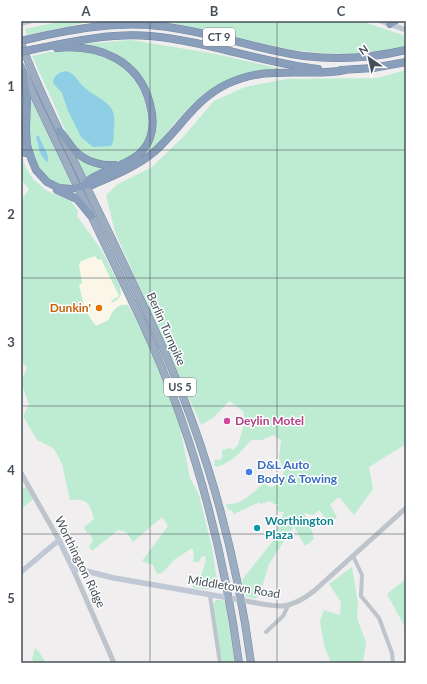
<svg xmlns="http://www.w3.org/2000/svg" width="427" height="684" font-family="Lato,sans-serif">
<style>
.commercial{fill:#faf6e8}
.green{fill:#beecd2}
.water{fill:#8ecfe6}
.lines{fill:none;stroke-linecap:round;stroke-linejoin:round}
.trunk-casing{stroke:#7489a5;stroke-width:8}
.motorway-casing{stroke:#7489a5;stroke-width:8}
.minor{stroke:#bdc4cc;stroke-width:4}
.tertiary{stroke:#bdc4cc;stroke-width:5}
.secondary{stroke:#bfc8d4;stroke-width:5.5}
.trunk{stroke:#9cadc2;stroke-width:7}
.motorway{stroke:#889eba;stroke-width:7}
.motorway-bridge-casing{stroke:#7489a5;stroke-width:8;stroke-linecap:butt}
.motorway-bridge{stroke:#889eba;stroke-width:7}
.grid{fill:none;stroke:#47505a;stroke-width:1;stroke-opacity:0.55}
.food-dot{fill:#e8710a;stroke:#fff;stroke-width:1.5}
.hotel-dot{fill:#d1479c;stroke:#fff;stroke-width:1.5}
.shop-dot{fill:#3f7fe0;stroke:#fff;stroke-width:1.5}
.culture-dot{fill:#0f9aa8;stroke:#fff;stroke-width:1.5}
.labels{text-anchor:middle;stroke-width:3;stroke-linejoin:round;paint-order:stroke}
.shield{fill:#fff;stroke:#7e848c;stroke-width:1}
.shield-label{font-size:11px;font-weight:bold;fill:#47505a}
.food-label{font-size:12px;font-weight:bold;fill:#c56008;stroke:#fff;text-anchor:end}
.street-label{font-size:12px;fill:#47505a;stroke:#fff}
.hotel-label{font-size:12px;font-weight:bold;fill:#b23c85;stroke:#fff;text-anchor:start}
.shop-label{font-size:12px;font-weight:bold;fill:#366cbe;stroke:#fff;text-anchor:start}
.culture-label{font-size:12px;font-weight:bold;fill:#0d838f;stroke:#fff;text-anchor:start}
.neatline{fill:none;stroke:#47505a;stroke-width:1.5}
.grid-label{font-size:13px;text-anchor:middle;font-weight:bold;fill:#47505a}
</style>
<rect width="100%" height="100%" fill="#f0eeee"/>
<path class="commercial" d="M 101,249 L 118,280 L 128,305 L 124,305 L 112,312 L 109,320 L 95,326 L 88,317 L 83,303 L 79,284 L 81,283 L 79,265 L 81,261 L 86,260 Z"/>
<path class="green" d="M 63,21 L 107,21 L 88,22 L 27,35 L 25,29 Z
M 157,21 L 361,21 L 406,36 L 406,46 L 383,51 L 351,54 L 321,53 L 293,50 L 175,24 Z
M 131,40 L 216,54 L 290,71 L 221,84 L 195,102 L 173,125 L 154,149 L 143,156 L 154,139 L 156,122 L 154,104 L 121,58 L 108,51 L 83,46 L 82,44 Z
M 82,50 C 89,52 97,52 103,55 C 128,66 145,88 148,115 C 149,124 149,134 145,142 C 132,169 93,166 75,146 C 67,136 62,123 57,111 C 49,93 40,74 32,56 L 49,52 Z
M 406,70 L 406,444 L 369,467 L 373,489 L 354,515 L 340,498 L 337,498 L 330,505 L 337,517 L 330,524 L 319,510 L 313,515 L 304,513 L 310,524 L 314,539 L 305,546 L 294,526 L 269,564 L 262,587 L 256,599 L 247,597 L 245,595 L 242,580 L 272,542 L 284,512 L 279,512 L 276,508 L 279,504 L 274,504 L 270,501 L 260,504 L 259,502 L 234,514 L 232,511 L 227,508 L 226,504 C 241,506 252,493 263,484 L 271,487 L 281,483 L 284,470 L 279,458 L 281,440 L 273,435 L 262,440 L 251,440 C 241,452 232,462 217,467 L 214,465 L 215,459 L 219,460 L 222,458 L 222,450 L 230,448 L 233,450 L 238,445 L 245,421 L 243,411 L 229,401 L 214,417 L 201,425 L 115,232 L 106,195 L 118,184 L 152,167 L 183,137 L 214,101 L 245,87 L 286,79 L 377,78 Z
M 30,97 L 71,183 L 70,186 C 63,187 56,184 50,180 C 25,161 29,125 30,97 Z
M 74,153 L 104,167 L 105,168 L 87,177 L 86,177 Z
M 21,155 L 26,168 L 33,179 L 47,191 L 71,201 L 78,211 L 77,216 L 101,249 L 120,286 L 121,295 L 117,300 L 112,303 L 111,301 L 119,296 L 101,259 L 98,260 L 95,256 L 81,261 L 79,265 L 82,283 L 79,284 C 82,300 85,313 96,326 L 109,320 C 112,311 117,303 128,305 L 145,336 L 179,423 L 190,478 L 199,495 L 212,548 L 218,587 L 215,590 L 193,588 L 193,584 L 200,583 C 200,573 206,566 206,557 L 202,556 L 199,562 L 193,562 L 194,553 L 192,548 L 174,560 L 162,573 L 157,574 L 153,565 L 142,561 L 168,526 L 162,517 L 133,542 L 126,532 L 118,530 L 92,551 L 89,546 L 93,541 L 91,534 L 87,533 L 84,527 L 94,519 C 89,502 88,499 70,500 L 62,464 L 57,454 L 53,448 L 37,440 L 23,416 L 29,405 L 21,382 L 27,367 L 21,361 L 21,200 L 29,189 L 21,180 Z
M 30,484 L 36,497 L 21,509 L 21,490 Z
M 352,567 L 358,604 L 357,618 L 366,642 L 363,663 L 331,663 L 324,645 L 320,621 L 324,610 L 340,615 L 341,602 L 329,584 Z
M 406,579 L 406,629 L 387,594 Z
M 216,600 L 222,600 L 225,602 L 235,663 L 222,663 L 213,606 L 214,602 Z
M 35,648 L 39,652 L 46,663 L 34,663 L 32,659 Z"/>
<path class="water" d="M 66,71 C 76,74 77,81 84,87 C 99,101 118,101 114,128 C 113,135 115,140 111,146 L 93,147 L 81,137 L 68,111 L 62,93 L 53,83 C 53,76 59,72 66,71 Z
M 38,135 L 39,136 C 41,144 50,154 48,162 C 39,158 39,145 36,137 Z"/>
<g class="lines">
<g class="trunk-casing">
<path id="trunk" d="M 21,43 C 34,79 51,113 67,147 C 98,210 129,273 158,337 C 205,441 236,550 251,663
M 21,67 L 37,102 L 142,322 C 192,430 223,545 239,663"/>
</g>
<g class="motorway-casing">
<path id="motorway" d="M 390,24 L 395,21
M 21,41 C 67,30 111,21 159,26 C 208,31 255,49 304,56 C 338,60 372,58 406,50
M 57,48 C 99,44 139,60 150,104 C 153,115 154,127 150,138 C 142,160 119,165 100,174 C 94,177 88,179 85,185
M 35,49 C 74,41 111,33 150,36 C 207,41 262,63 318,69
M 341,70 L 373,68 L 406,62
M 23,72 L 27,98 L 26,130 L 27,145 L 31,158 L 36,170 L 47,182 L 59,188 L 71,189 L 85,185 L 92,185 C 113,176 136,167 154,152 C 180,129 194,100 227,84 C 242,77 258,73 275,73 C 298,71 322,75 345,70
M 59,131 C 64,135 67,141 71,146 C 81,160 98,166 115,165
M 21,142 L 25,153
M 57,190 L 77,199 L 91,216"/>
</g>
<path class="minor" d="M 353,556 L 362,575 L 361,596 L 379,618 L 392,653 L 393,663
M 210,596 L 220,663
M 266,632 L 283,616 L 288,606"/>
<path class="tertiary" d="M 21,473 L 59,540
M 73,569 L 114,663
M 241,600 C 274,606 286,613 314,591 L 406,508"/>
<path class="secondary" d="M 381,21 L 406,30
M 21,23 L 30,21
M 21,572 L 59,540 L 73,569 L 78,569 L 114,578 L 241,600"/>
<use href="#trunk" class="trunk"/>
<use href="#motorway" class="motorway"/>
<g class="motorway-bridge-casing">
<path id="motorway-bridge" d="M 21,52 L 35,49"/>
</g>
<use href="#motorway-bridge" class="motorway-bridge"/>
</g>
<path class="grid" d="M 150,21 L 150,663M 277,21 L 277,663M 21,150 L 406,150M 21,278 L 406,278M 21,406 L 406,406M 21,534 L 406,534"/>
<circle class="food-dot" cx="99" cy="308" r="4"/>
<circle class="hotel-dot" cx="227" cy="421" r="4"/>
<circle class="shop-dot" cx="249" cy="472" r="4"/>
<circle class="culture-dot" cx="257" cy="528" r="4"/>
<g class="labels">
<g class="shield">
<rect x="203" y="28" width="32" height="18" rx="3"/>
<rect x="164" y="378" width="32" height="18" rx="3"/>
</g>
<g class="shield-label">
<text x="219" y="41">CT 9</text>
<text x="180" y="391">US 5</text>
</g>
<g class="food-label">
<text x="91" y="312">Dunkin'</text>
</g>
<g class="street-label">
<text transform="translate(166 329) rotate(66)" y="4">Berlin Turnpike</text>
<text transform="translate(80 562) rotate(64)" y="4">Worthington Ridge</text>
<text transform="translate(234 587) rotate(9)" y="4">Middletown Road</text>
</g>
<g class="hotel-label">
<text x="235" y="425">Deylin Motel</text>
</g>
<g class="shop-label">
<text x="257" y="469">D&amp;L Auto<tspan x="257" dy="14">Body &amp; Towing</tspan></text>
</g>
<g class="culture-label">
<text x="265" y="525">Worthington<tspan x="265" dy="14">Plaza</tspan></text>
</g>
</g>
<rect width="427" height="684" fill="none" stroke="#ffffff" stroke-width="44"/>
<g transform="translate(369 58) rotate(326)" stroke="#ffffff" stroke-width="3" paint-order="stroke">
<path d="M0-3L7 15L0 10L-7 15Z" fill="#47505a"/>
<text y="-6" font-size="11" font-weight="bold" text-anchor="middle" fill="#47505a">N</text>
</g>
<rect x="22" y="22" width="383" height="640" class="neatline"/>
<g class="grid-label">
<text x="86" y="16">A</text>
<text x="214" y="16">B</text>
<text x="341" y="16">C</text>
<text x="11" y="91">1</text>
<text x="11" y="219">2</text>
<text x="11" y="347">3</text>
<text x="11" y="475">4</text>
<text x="11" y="603">5</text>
</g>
</svg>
